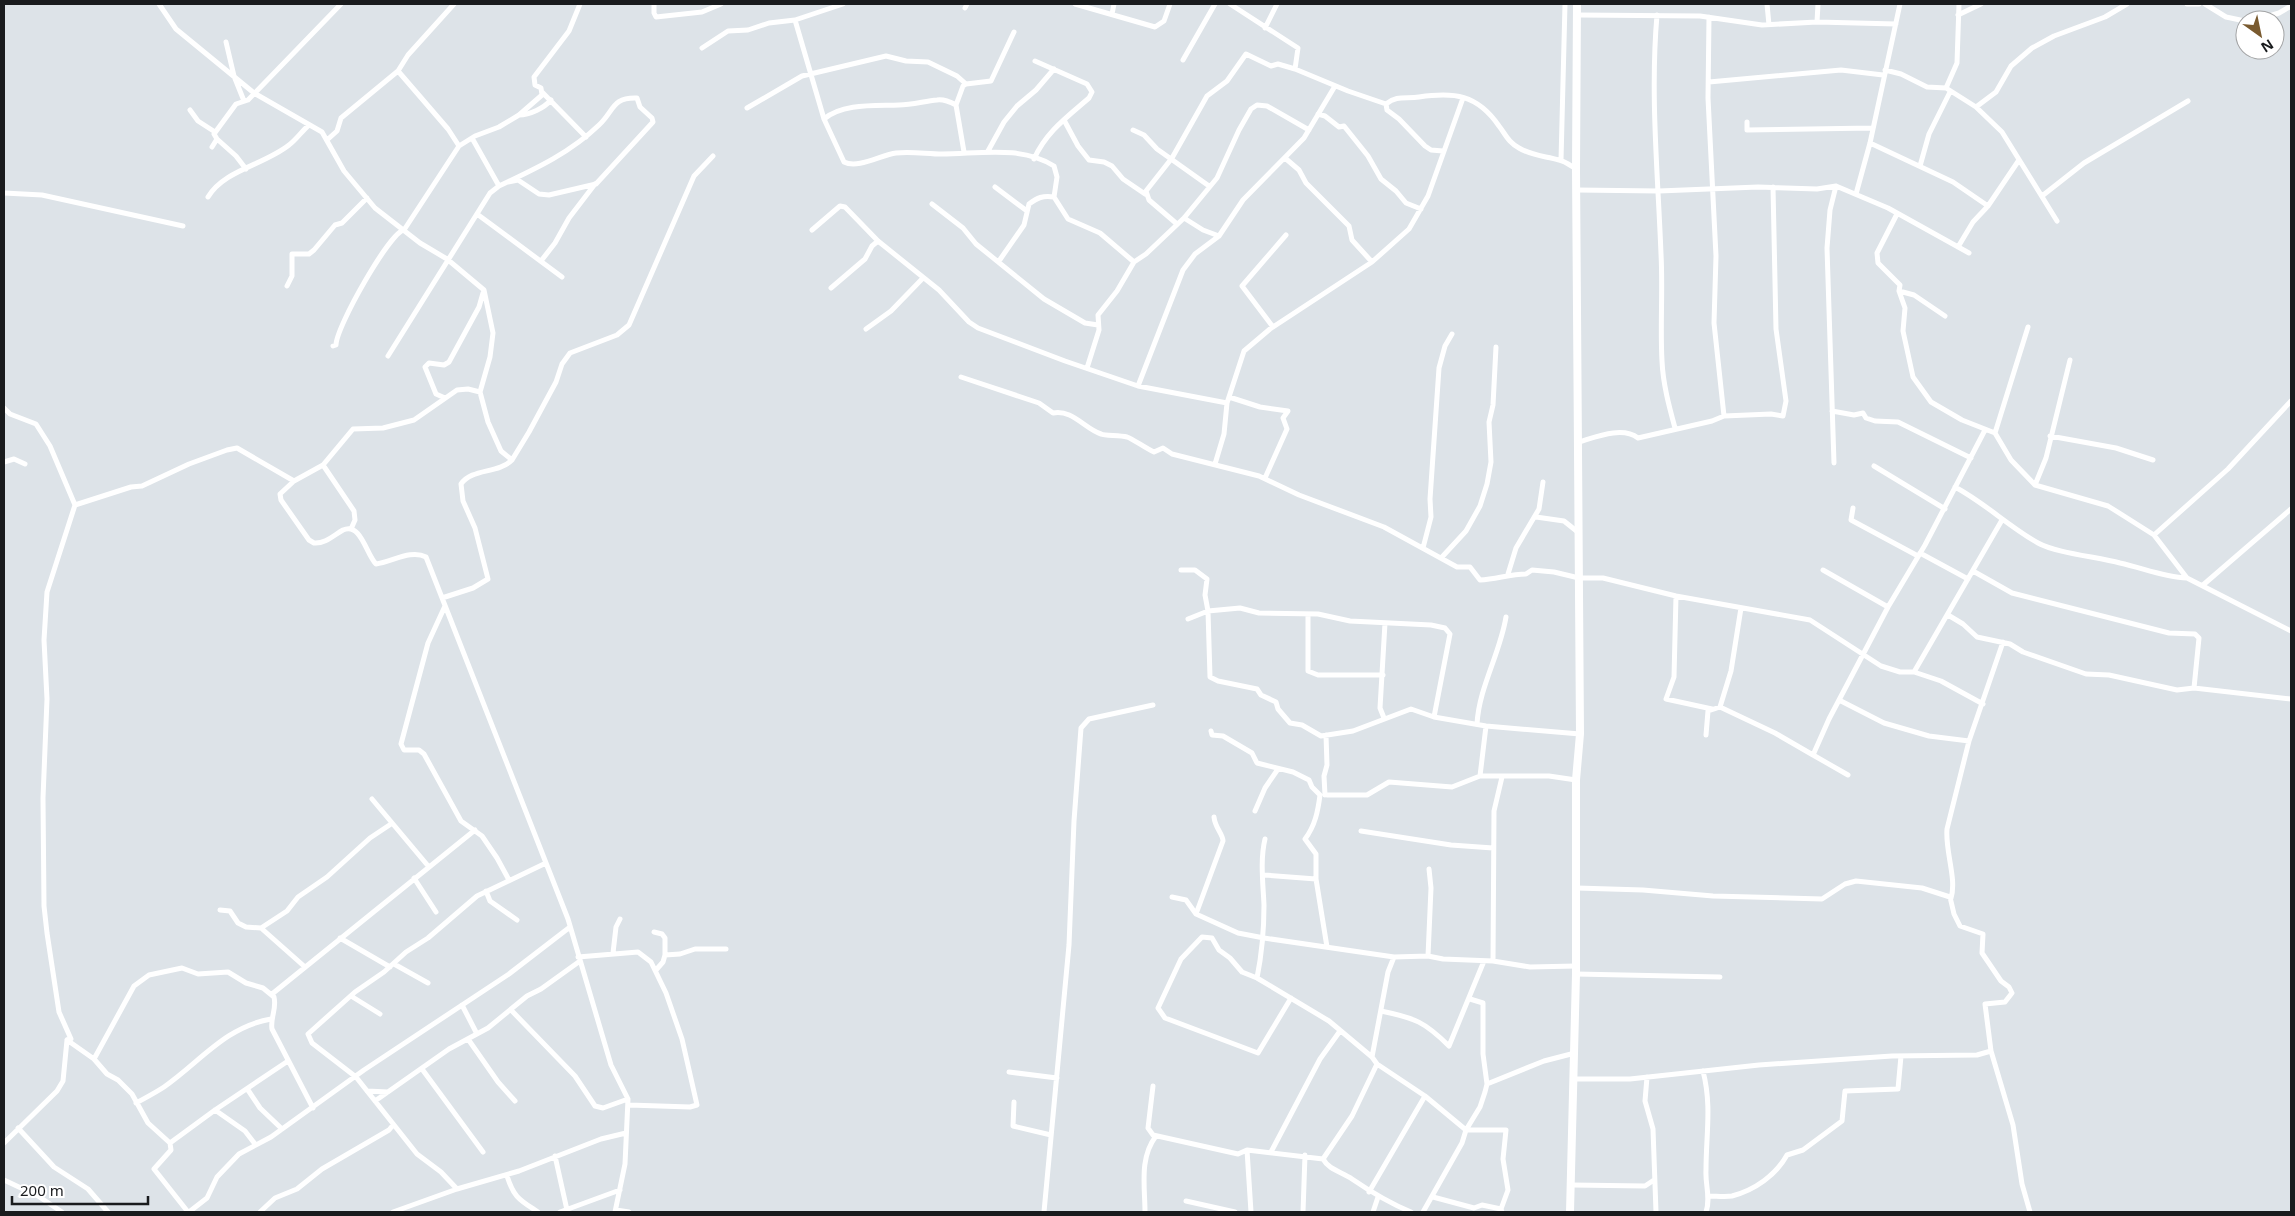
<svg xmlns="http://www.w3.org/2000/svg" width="2295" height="1216" font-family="'Noto Sans',sans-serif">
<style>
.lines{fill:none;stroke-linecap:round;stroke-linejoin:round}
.minor{stroke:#fff;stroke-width:5}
.primary{stroke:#fff;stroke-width:8}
</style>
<rect width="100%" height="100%" fill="#dde3e8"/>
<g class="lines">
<path class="minor" d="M 159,4 L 176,29 L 254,93 L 322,132 L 344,171 L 375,208 L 420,243 L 447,259 L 484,290 L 493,333 L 490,357 L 480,392 L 488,422 L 501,451 L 512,460 L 529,432 L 556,382 L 562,364 L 570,353 L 617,335 L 629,325 L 694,176 L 713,156
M 454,4 L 408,55 L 398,71 L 448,129 L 459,146
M 654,4 L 654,13 L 656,17 L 702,12 L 721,4
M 843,4 L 795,20 L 824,119 L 844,162 C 858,169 881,155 896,153 C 911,151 927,154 942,154 C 978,154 1021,145 1054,166 L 1057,177 L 1054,197
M 1075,4 L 1155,27 L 1164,21 L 1170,4
M 1230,4 L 1298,48 L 1295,69
M 1767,4 L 1769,25
M 2187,4 L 2199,4
M 2205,4 L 2226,17 L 2245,21
M 965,8 L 967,4
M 1112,14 L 1114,4
M 1578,15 L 1700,16 L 1762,25 L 1817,22 L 1896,24
M 1657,15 C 1650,95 1658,175 1661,254 C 1663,290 1660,326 1662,361 C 1663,384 1669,406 1675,428
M 1958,15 L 1981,4
M 1709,17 L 1708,98 L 1716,256 L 1714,323 L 1724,416
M 2256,20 L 2279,13 L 2291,6
M 1817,22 L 1818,4
M 1265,28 L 1277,4
M 226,42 L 234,76 L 244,101
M 702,48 L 728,31 L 748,30 L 769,23 L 795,20
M 1183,60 L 1215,4
M 1885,70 L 1901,74 L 1927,87 L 1946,88 L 1976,107 L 2002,132 L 2057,221
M 1709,82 L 1841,70 L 1883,75
M 1946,88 L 1957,63 L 1959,4
M 542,92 L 586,137
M 1386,104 C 1397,95 1406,99 1419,97 C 1454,92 1477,94 1499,126 C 1506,135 1508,142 1519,148 C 1532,156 1545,156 1559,160 C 1565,161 1571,166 1576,169
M 1386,104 L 1387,110 L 1399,119 L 1425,146 L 1431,150 L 1443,151
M 1976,107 L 1996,92 L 2011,66 L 2032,48 L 2054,36 L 2105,17 L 2127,4
M 747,108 L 802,76 L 886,56 L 906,61 L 928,62 L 957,76 L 966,84
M 190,110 L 198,121 L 215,132
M 1318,114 L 1325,116 L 1339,127 L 1344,126 L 1368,156 L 1381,179 L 1396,191 L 1406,203 L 1421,209
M 519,115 C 530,115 544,108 551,100
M 824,119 C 843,103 876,106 899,105 C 912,105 925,101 937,100 C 944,99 950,102 956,105
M 1064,120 L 1078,146 L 1089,160 L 1104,162 L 1112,166 L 1123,179 L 1145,194
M 1747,122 L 1747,130 L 1872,128
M 1133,130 L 1144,135 L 1157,149 L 1209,186
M 472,138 L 499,186
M 217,139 L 236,156 L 246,169
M 327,140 L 337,131 L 341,118 L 398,71
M 1870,143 L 1953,182 L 1988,206
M 212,147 L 217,139 L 214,134 L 236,104 L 248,100 L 341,4
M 988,151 L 1004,122 L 1017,106 L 1036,90 L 1054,69
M 964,152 L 956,105 L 963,86 L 966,84 L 991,81 L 1014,32
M 1285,158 L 1299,170 L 1306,183 L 1349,226 L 1352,240 L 1372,262
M 1034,159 C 1046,132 1067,117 1089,98 L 1092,92 L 1087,84 L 1035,61
M 1561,160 L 1565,4
M 1920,166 L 1929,134 L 1950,92
M 995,187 L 1027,211
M 1577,190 L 1659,191 L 1758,187 L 1817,189 L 1836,186 L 1888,208 L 1969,253
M 4,193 L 42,195 L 183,226
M 1856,194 L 1870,143 L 1900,4
M 2042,196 L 2084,163 L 2188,101
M 208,197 C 224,170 264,165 289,145 C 296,140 302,131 309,125
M 932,204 L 963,228 L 976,244 L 1044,299 L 1085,323 L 1098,325
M 477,214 L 562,277
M 1897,214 L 1877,253 L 1878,263 L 1900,285 L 1899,291 L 1914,295 L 1945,316
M 1184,218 L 1203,230 L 1219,236
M 1177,224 L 1149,200 L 1146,191 L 1172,158 L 1207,96 L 1227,81 L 1246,54 L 1271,66 L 1278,64 L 1295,69 L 1348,91 L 1386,104
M 812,230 L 840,206 L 845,207 L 878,241 L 939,290 L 969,322 L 978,328 L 1065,361 L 1138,386 L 1227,403
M 1958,247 L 1973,222 L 1988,206 L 2019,160
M 541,261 L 555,243 L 569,218 L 595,184
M 999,261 L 1024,225 L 1029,204 C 1037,198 1043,195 1054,197 L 1068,219 L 1100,233 L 1134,262
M 287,286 L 292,276 L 292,254 L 309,254 L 314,250 L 335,225 L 342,223 L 367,198
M 831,288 L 865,259 L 872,246 L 878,241
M 1899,291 L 1905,308 L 1903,331 L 1913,377 L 1931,402 L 1962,420 L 1995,433 L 2011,460 L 2035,485 L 2108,506 L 2154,535 L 2187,578 L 2291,631
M 1273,327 L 1242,286 L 1286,235
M 866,329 L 891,311 L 923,278
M 333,346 L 336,345 C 336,327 390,232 404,230 L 459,146 L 475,136 L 499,127 L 519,115 L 542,95 L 541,88 L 535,85 L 534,77 L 569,31 L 580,4
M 388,356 L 490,193 L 499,186 C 535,169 570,153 599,125 C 614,111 612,97 637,98 L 640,107 L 652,118 L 653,122 L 596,184 L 549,195 L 539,194 L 518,180 L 508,182
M 1087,368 L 1099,330 L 1098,315 L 1117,291 L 1134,262 L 1146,254 L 1184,218 L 1217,178 L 1239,130 L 1251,109 L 1257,105 L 1267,106 L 1309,130
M 961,377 L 1039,403 L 1053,413 C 1072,409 1085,429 1101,434 C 1105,436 1119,435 1127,437 C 1133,439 1145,448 1154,452 L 1163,448 L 1172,454 L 1259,476 L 1299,495 L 1384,527 L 1457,567 L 1470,567 L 1480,580 C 1497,579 1510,574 1526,574 L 1532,570 L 1554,572 L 1579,578 L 1603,578 L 1676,596 L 1810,620 L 1881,666 L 1900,672 L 1914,672 L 1941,681 L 1983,704
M 1138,386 L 1183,270 L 1195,254 L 1219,236 L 1243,200 L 1304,138 L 1335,86
M 480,392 L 468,389 L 457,390 L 414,420 L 383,428 L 353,429 L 323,465 L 294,481 L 280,494 L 281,500 L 309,540 L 314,543 C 325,544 334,535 343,530 C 361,522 366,554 376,564 C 392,562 411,549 426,557 L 568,919 L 611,1065 L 628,1099 L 625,1164 L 615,1212
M 1229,397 L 1260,407 L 1288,411 L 1283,418 L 1287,429 L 1265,478
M 445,398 L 436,394 L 425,367 L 429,363 L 444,365 L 449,362 L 479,307 L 483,293
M 4,408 L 10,414 L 36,424 L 50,446 L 75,505 L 131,487 L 142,486 L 189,464 L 227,450 L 237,448 L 294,481
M 1832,411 L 1854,415 L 1863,413 L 1866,418 L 1875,421 L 1898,422 L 1971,458
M 1995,433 L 2028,327
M 2050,436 L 2116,448 L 2153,460
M 1579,442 C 1596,437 1622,426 1638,438 L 1712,421 L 1724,416 L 1771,414 L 1783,416 L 1786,401 L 1776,329 L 1773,187
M 4,462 L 14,459 L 25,464
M 1834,463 L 1827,248 L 1830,210 L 1836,186
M 1215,464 L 1224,434 L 1227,403 L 1244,351 L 1270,329 L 1372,262 L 1409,229 L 1428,196 L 1463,98
M 323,465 L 354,511 L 355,520 L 351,529
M 1874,466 L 1945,509
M 2035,485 L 2046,458 L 2070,360
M 1955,487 C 1985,503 2008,526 2038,543 C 2056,553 2098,557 2120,563 C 2143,568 2163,577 2187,578
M 1853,508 L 1851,520 L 1918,556
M 1536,517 L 1564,521 L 1579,533
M 2154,535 L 2228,469 L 2291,401
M 1423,548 L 1431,517 L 1430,499 L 1439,368 L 1445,346 L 1452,334
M 1920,553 L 1968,579
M 1442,557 L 1466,531 L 1480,506 L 1487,484 L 1491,462 L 1489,422 L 1493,405 L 1496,347
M 1181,570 L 1195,570 L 1207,579 L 1205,595 L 1208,611 L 1210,677 L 1218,681 L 1257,689 L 1261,695 L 1276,702 L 1278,709 L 1290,723 L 1302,725 L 1321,736 L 1353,731 L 1411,709 L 1434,717 L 1486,726 L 1580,734
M 1823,570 L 1888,607
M 1973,571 L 2012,593 L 2169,633 L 2195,634 L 2199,638 L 2194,688
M 1508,574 L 1516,548 L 1539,509 L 1543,482
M 2203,585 L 2291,509
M 1676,596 L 1674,677 L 1666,699 L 1712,709
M 442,598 L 473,588 L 488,579 L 475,528 L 463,501 L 461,484 C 472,468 498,474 512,460
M 445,606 L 428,643 L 401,744 L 404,750 L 419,750 L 424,754 L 461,821 L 482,836 L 497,858 L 509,880
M 1308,615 L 1308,671 L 1318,675 L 1383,675
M 1948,615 L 1963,624 L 1977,637 L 2010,644 L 2023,652 L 2086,674 L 2109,675 L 2177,690 L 2194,688 L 2291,699
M 1188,619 L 1208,611 L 1240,608 L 1259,613 L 1318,614 L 1350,621 L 1431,625 L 1445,628 L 1450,634 L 1434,717
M 1914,672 L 2002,520
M 1839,700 L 1884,723 L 1929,736 L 1969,741
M 1720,707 L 1775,733 L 1813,755
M 1384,718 L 1380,708 L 1385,623
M 1477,724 C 1479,687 1500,654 1506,617
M 1211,731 L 1212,735 L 1223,736 L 1252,753 L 1257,763 L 1293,772 L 1309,780 L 1312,787 L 1320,795 C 1318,811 1315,826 1305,839 L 1316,854 L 1316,879 L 1327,947
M 1706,735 L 1708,711 L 1720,707 L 1731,671 L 1741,608
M 1848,775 L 1813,755 L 1829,719 L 1888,607 L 1925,545 L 1985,430
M 1480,776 L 1486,726
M 1325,795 L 1324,776 L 1327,765 L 1326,735
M 1327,795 L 1367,795 L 1389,782 L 1452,787 L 1480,776 L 1549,776 L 1576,780
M 372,799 L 429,867
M 1255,811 L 1265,788 L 1278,769
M 1361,831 L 1451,845 L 1493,848
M 1264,875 L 1316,879
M 414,878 L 436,912
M 486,891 L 490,901 L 517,920
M 1172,897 L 1186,900 L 1196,914 L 1238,933 L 1264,938 L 1394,957 L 1428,956 L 1443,959 L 1493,961 L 1530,967 L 1576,966
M 1951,898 C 1957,879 1945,851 1947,829 L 1969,741 L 2003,642
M 220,910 L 230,911 L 238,923 L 246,927 L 261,928 L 305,967
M 1196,914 L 1223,841 C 1223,834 1215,828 1214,817
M 261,928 L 287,911 L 298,897 L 327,877 L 370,838 L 391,824
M 654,932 L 662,934 L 665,938 L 665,955
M 340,938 L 390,967
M 613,953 L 616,927 L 620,919
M 1428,956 L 1431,888 L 1429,869
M 578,957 L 638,952 L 651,962 L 666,993 L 682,1039 L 697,1105 L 690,1107 L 629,1105
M 1493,961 L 1494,811 L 1502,777
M 394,964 L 428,983
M 656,970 L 663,962 L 665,955 L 680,954 L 695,949 L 726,949
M 1576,974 L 1720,977
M 1257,978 C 1262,953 1264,930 1264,905 C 1263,883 1260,860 1265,839
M 272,994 L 475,830
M 351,996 L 380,1014
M 1291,998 L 1258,1053 L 1165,1018 L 1158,1008 L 1181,959 L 1202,937 L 1212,938 L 1219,950 L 1230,958 L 1242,972 L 1257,978 L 1329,1021 L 1372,1057 L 1377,1064 L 1425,1096 L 1466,1130 L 1506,1130 L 1503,1159 L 1508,1190 L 1501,1209
M 462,1005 L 477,1034
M 511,1010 L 575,1076 L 595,1106 L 603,1108 L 628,1099
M 1381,1011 C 1415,1018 1425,1022 1449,1046 L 1484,961
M 468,1039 L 498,1082 L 515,1101
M 67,1040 L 94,1059 L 134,986 L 149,975 L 182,968 L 198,974 L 228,972 L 246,983 L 263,988 L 274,997 C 277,1009 270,1018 272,1029 L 313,1108
M 1991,1051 L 2013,1125 L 2022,1184 L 2030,1212
M 1372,1057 L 1388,972 L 1394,957
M 94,1059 L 107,1074 L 118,1080 L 132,1094 L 148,1123 L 170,1143 L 171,1150 L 154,1169 L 188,1212
M 422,1069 L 483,1152
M 1703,1071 C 1712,1106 1706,1134 1706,1170 C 1705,1185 1711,1198 1706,1212
M 1009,1072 L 1057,1078
M 1647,1077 L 1645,1101 L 1653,1129 L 1656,1212
M 1575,1079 L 1630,1079 L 1759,1065 L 1892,1056 L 1977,1055 L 1991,1051 L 1985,1004 L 2005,1002 L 2012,993 L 2009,987 L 2001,981 L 1982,953 L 1983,934 L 1960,926 L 1954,914 L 1950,897 L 1922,888 L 1856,881 L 1845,884 L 1822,899 L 1713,896 L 1643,890 L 1577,888
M 1487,1084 L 1544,1061 L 1575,1053
M 1153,1086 L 1148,1128 L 1153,1135 L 1238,1154 L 1247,1150 L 1323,1159 C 1329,1170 1342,1172 1352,1179 C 1371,1192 1389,1203 1411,1212
M 248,1090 L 260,1108 L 282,1129
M 367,1091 L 388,1092
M 375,1101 L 449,1049 L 488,1028 L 527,996 L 541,989 L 580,961
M 1014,1102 L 1013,1126 L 1051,1135
M 136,1103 C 145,1098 155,1093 164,1087 C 200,1062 225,1027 271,1019
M 215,1110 L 245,1131 L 255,1144
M 18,1128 L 54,1167 L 88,1189 L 108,1212
M 4,1143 L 57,1091 L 63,1081 L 67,1040 L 71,1039 L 59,1012 L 47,933 L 44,906 L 43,798 L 47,699 L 44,640 L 47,592 L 75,505
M 170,1143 L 215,1110 L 288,1061
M 1247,1150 L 1251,1212
M 1271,1152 L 1320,1059 L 1340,1031
M 555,1156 L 567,1210
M 1323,1159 L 1352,1116 L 1377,1064
M 507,1176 C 514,1198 520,1200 538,1212
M 4,1180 L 38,1196 L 62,1212
M 1572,1185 L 1645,1186 L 1654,1180
M 457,1189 L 441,1172 L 417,1154 L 356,1077 L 312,1043 L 308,1034 L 355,992 L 384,972 L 406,952 L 428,938 L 477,896 L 546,863
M 1369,1192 L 1425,1096
M 1709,1196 C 1716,1196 1725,1197 1732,1196 C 1755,1190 1776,1175 1787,1155 L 1803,1150 L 1842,1121 L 1845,1091 L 1898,1089 L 1901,1056
M 1433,1197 L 1474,1208 L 1482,1205 L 1501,1209 L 1502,1212
M 1186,1201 L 1235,1212
M 616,1210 L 629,1212
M 189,1212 L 207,1198 L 217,1177 L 239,1154 L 271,1137 L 364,1070 L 509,974 L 570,927
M 260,1212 L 275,1198 L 297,1189 L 322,1169 L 389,1130 L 393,1125
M 393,1212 L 457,1189 L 519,1171 L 601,1139 L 626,1133
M 560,1212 L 620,1190
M 1044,1212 L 1069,945 L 1074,821 L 1081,728 L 1089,719 L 1153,705
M 1145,1212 C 1145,1187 1139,1158 1156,1136
M 1303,1212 L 1305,1155
M 1373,1212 L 1378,1197
M 1423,1212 L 1462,1143 L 1466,1130 L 1480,1107 L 1485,1092 L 1487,1084 L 1483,1054 L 1483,1003 L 1470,999"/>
<path class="primary" d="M 1570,1212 L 1576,974 L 1576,780 L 1580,734 L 1576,169 L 1577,4"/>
</g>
<rect width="2295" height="1216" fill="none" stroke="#191b1d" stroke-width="10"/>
<g transform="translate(2260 35) rotate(147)"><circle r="24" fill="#ffffff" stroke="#a3a4a5"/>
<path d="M0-4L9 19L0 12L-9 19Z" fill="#795a2f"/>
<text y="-8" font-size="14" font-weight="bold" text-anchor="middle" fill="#191b1d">N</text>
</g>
<path d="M12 1196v8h136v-8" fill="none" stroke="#191b1d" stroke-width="2.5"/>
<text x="20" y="1196" font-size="15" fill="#191b1d" stroke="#ffffff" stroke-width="4" paint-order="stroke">200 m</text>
</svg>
